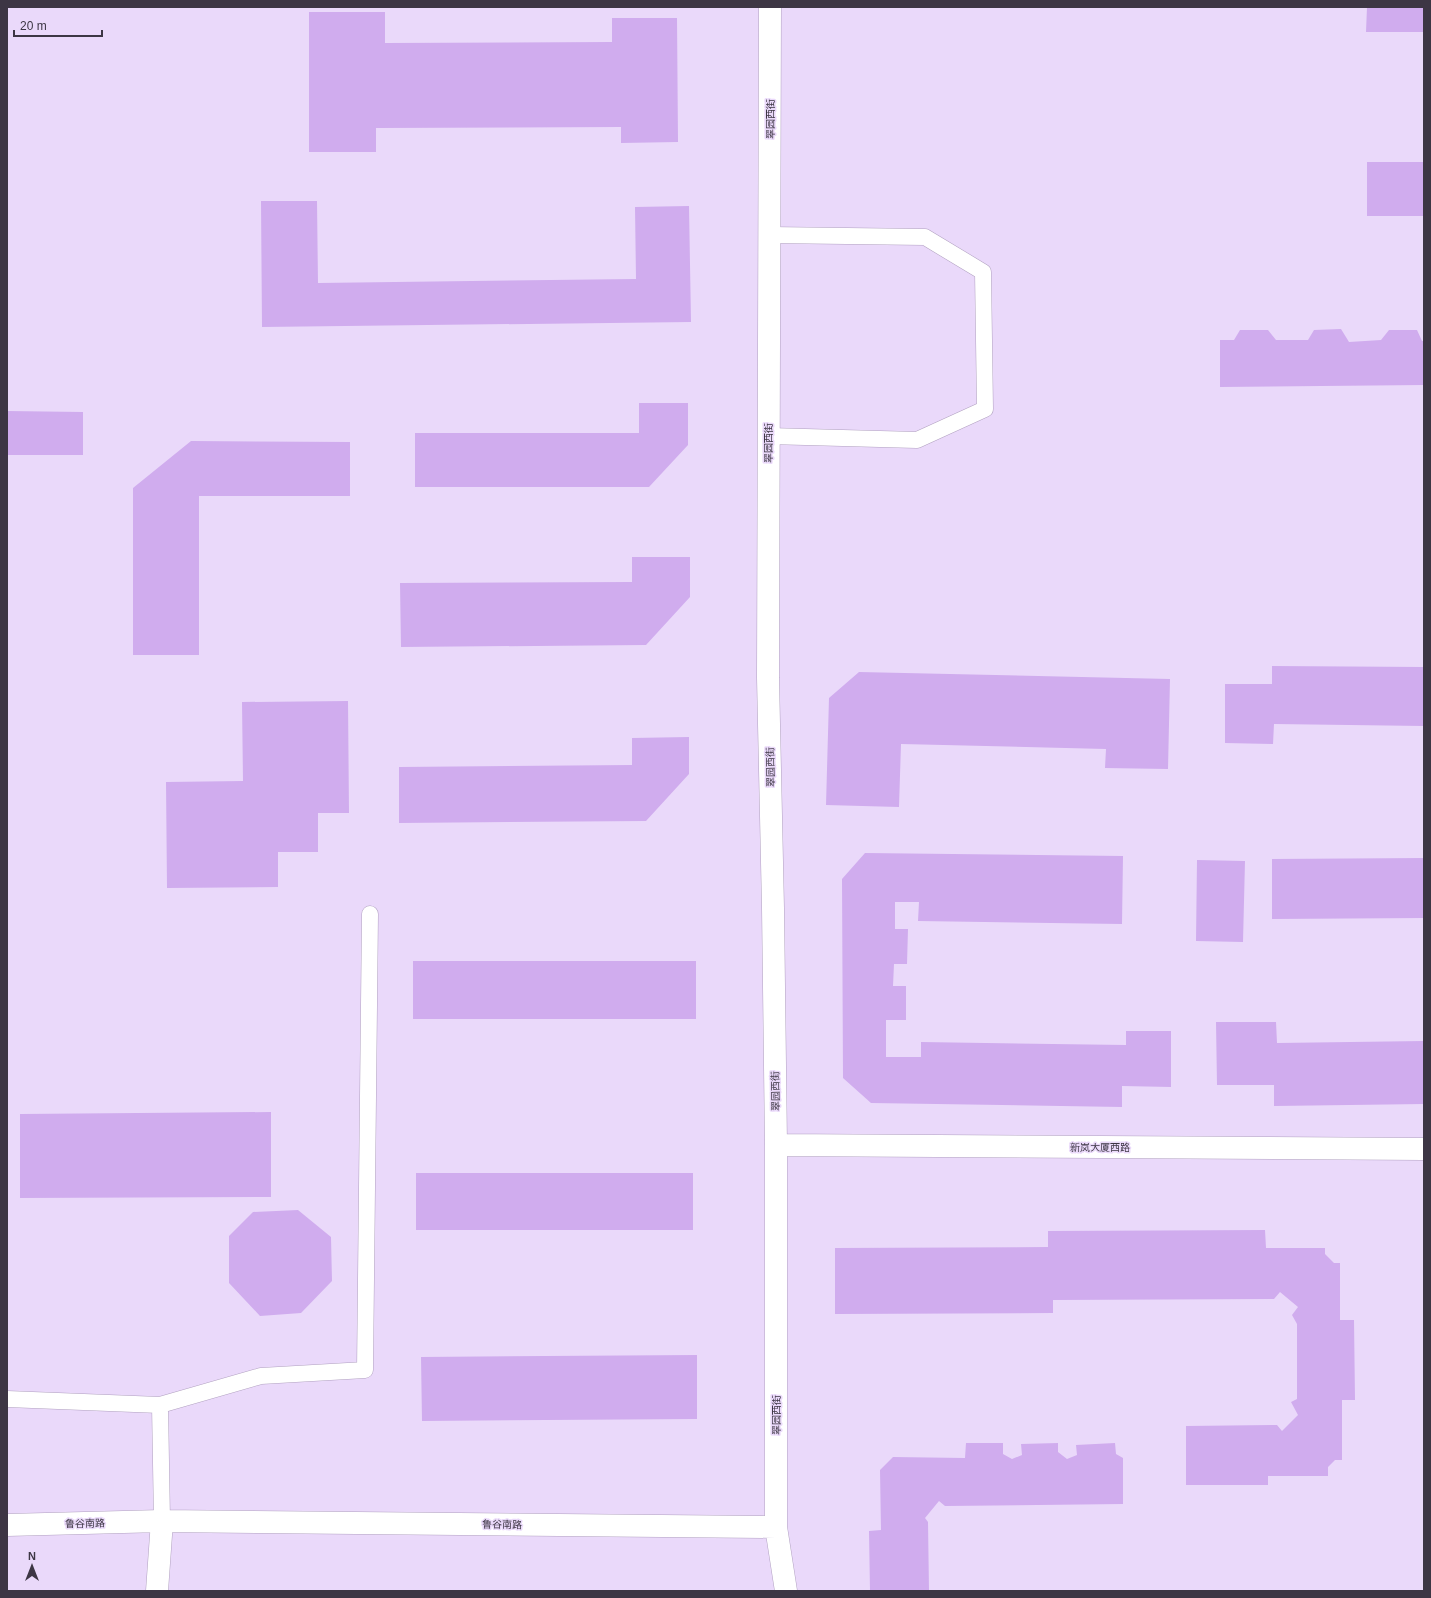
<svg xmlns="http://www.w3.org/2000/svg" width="1431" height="1598" font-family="Arial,'Noto Sans SC',sans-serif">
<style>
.building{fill:#d0acee}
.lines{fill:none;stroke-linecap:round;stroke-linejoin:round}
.service-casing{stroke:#b1a1c0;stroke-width:17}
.tertiary-casing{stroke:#b1a1c0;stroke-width:23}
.service{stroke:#fff;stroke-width:16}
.tertiary{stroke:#fff;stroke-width:22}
.labels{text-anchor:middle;stroke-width:3;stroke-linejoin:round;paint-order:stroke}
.street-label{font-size:10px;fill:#3d3644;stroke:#ead9fa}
</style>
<rect width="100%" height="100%" fill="#ead9fa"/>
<path class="building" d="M 1367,7 L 1424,7 L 1424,32 L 1366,32 Z
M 309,12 L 385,12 L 385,43 L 612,42 L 612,18 L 677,18 L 678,142 L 621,143 L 621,127 L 376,128 L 376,152 L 309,152 Z
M 1367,162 L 1424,162 L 1424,216 L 1367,216 Z
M 261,201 L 317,201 L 318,283 L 636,279 L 635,207 L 689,206 L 691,322 L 262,327 Z
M 1341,329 L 1349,342 L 1381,340 L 1389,330 L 1417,330 L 1422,341 L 1424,341 L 1424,385 L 1220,387 L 1220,340 L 1234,340 L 1240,330 L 1268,330 L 1276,340 L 1308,340 L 1314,330 Z
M 639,403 L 688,403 L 688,445 L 649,487 L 415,487 L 415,433 L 639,433 Z
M 7,411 L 83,412 L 83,455 L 7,455 Z
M 191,441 L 350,442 L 350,496 L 199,496 L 199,655 L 133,655 L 133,488 Z
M 632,557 L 690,557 L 690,597 L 646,645 L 401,647 L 400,583 L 632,582 Z
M 1272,666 L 1424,667 L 1424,726 L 1274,724 L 1273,744 L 1225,743 L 1225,684 L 1272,684 Z
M 859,672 L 1170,679 L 1168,769 L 1105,768 L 1106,749 L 901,744 L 899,807 L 826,805 L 829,698 Z
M 348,701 L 349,813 L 318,813 L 318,852 L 278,852 L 278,887 L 167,888 L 166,782 L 243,781 L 242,702 Z
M 689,737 L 689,774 L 646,821 L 399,823 L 399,767 L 632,765 L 632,738 Z
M 865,853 L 1123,856 L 1122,924 L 918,921 L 919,902 L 895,902 L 895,929 L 908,929 L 907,964 L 894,964 L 893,986 L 906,986 L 906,1020 L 886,1020 L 886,1057 L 921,1057 L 921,1042 L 1126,1045 L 1126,1031 L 1171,1031 L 1171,1087 L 1122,1086 L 1122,1107 L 871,1103 L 843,1078 L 842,879 Z
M 1424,858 L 1424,918 L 1272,919 L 1272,859 Z
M 1197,860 L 1245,861 L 1243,942 L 1196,941 Z
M 413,961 L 696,961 L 696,1019 L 413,1019 Z
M 1216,1022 L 1276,1022 L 1277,1043 L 1424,1041 L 1424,1104 L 1274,1106 L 1274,1085 L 1217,1085 Z
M 271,1112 L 271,1197 L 20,1198 L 20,1114 Z
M 416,1173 L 693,1173 L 693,1230 L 416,1230 Z
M 298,1210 L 331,1237 L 332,1281 L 301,1313 L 260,1316 L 229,1283 L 229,1236 L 253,1212 Z
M 1265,1230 L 1266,1248 L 1325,1248 L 1325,1254 L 1334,1263 L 1340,1263 L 1340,1320 L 1354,1320 L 1355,1400 L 1342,1400 L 1342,1460 L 1335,1460 L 1328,1467 L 1328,1476 L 1268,1476 L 1268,1485 L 1186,1485 L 1186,1426 L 1277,1425 L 1282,1431 L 1298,1415 L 1291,1402 L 1297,1399 L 1297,1324 L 1292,1315 L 1298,1307 L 1280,1292 L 1274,1299 L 1053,1300 L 1053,1313 L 835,1314 L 835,1248 L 1048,1247 L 1048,1231 Z
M 697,1355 L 697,1419 L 422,1421 L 421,1357 Z
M 966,1443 L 1003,1443 L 1003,1454 L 1012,1459 L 1022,1455 L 1021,1444 L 1058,1443 L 1058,1452 L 1067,1459 L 1077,1455 L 1076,1445 L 1115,1443 L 1116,1454 L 1123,1458 L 1123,1504 L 945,1506 L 939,1501 L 925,1518 L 928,1522 L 929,1591 L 870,1591 L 869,1531 L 881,1530 L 880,1470 L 893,1457 L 965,1458 Z"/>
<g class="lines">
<g class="service-casing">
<path id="service" d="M 768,436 L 917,440 L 985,409 L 983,272 L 925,237 L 769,235
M 7,1399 L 160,1405 L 162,1521
M 160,1405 L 261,1376 L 365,1370 L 370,914"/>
</g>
<g class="tertiary-casing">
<path id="tertiary" d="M 770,7 L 768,678 L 773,908 L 776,1145 L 776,1527 L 786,1591
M 776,1145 L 1424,1149
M 7,1525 L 162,1521 L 776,1527
M 157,1591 L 162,1521"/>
</g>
<use href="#service" class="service"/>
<use href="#tertiary" class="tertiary"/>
</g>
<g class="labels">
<g class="street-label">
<text transform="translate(770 119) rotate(-90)" y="4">翠园西街</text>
<text transform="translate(768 443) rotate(-90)" y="4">翠园西街</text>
<text transform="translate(770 767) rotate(-91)" y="4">翠园西街</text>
<text transform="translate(775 1091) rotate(-91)" y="4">翠园西街</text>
<text x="1100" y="1151">新岚大厦西路</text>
<text transform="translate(776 1415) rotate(-90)" y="4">翠园西街</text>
<text transform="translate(85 1523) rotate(-1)" y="4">鲁谷南路</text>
<text transform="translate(502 1524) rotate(1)" y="4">鲁谷南路</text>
</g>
</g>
<rect width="1431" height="1598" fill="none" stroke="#3d3644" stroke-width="16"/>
<g transform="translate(32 1566)" stroke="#ead9fa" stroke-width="3" paint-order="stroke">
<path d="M0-3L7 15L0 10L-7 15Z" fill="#3d3644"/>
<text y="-6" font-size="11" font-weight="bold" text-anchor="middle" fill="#3d3644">N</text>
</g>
<path d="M14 30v6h88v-6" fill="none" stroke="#3d3644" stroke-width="2"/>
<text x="20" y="30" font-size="12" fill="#3d3644" stroke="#ead9fa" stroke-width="3" paint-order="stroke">20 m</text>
</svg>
